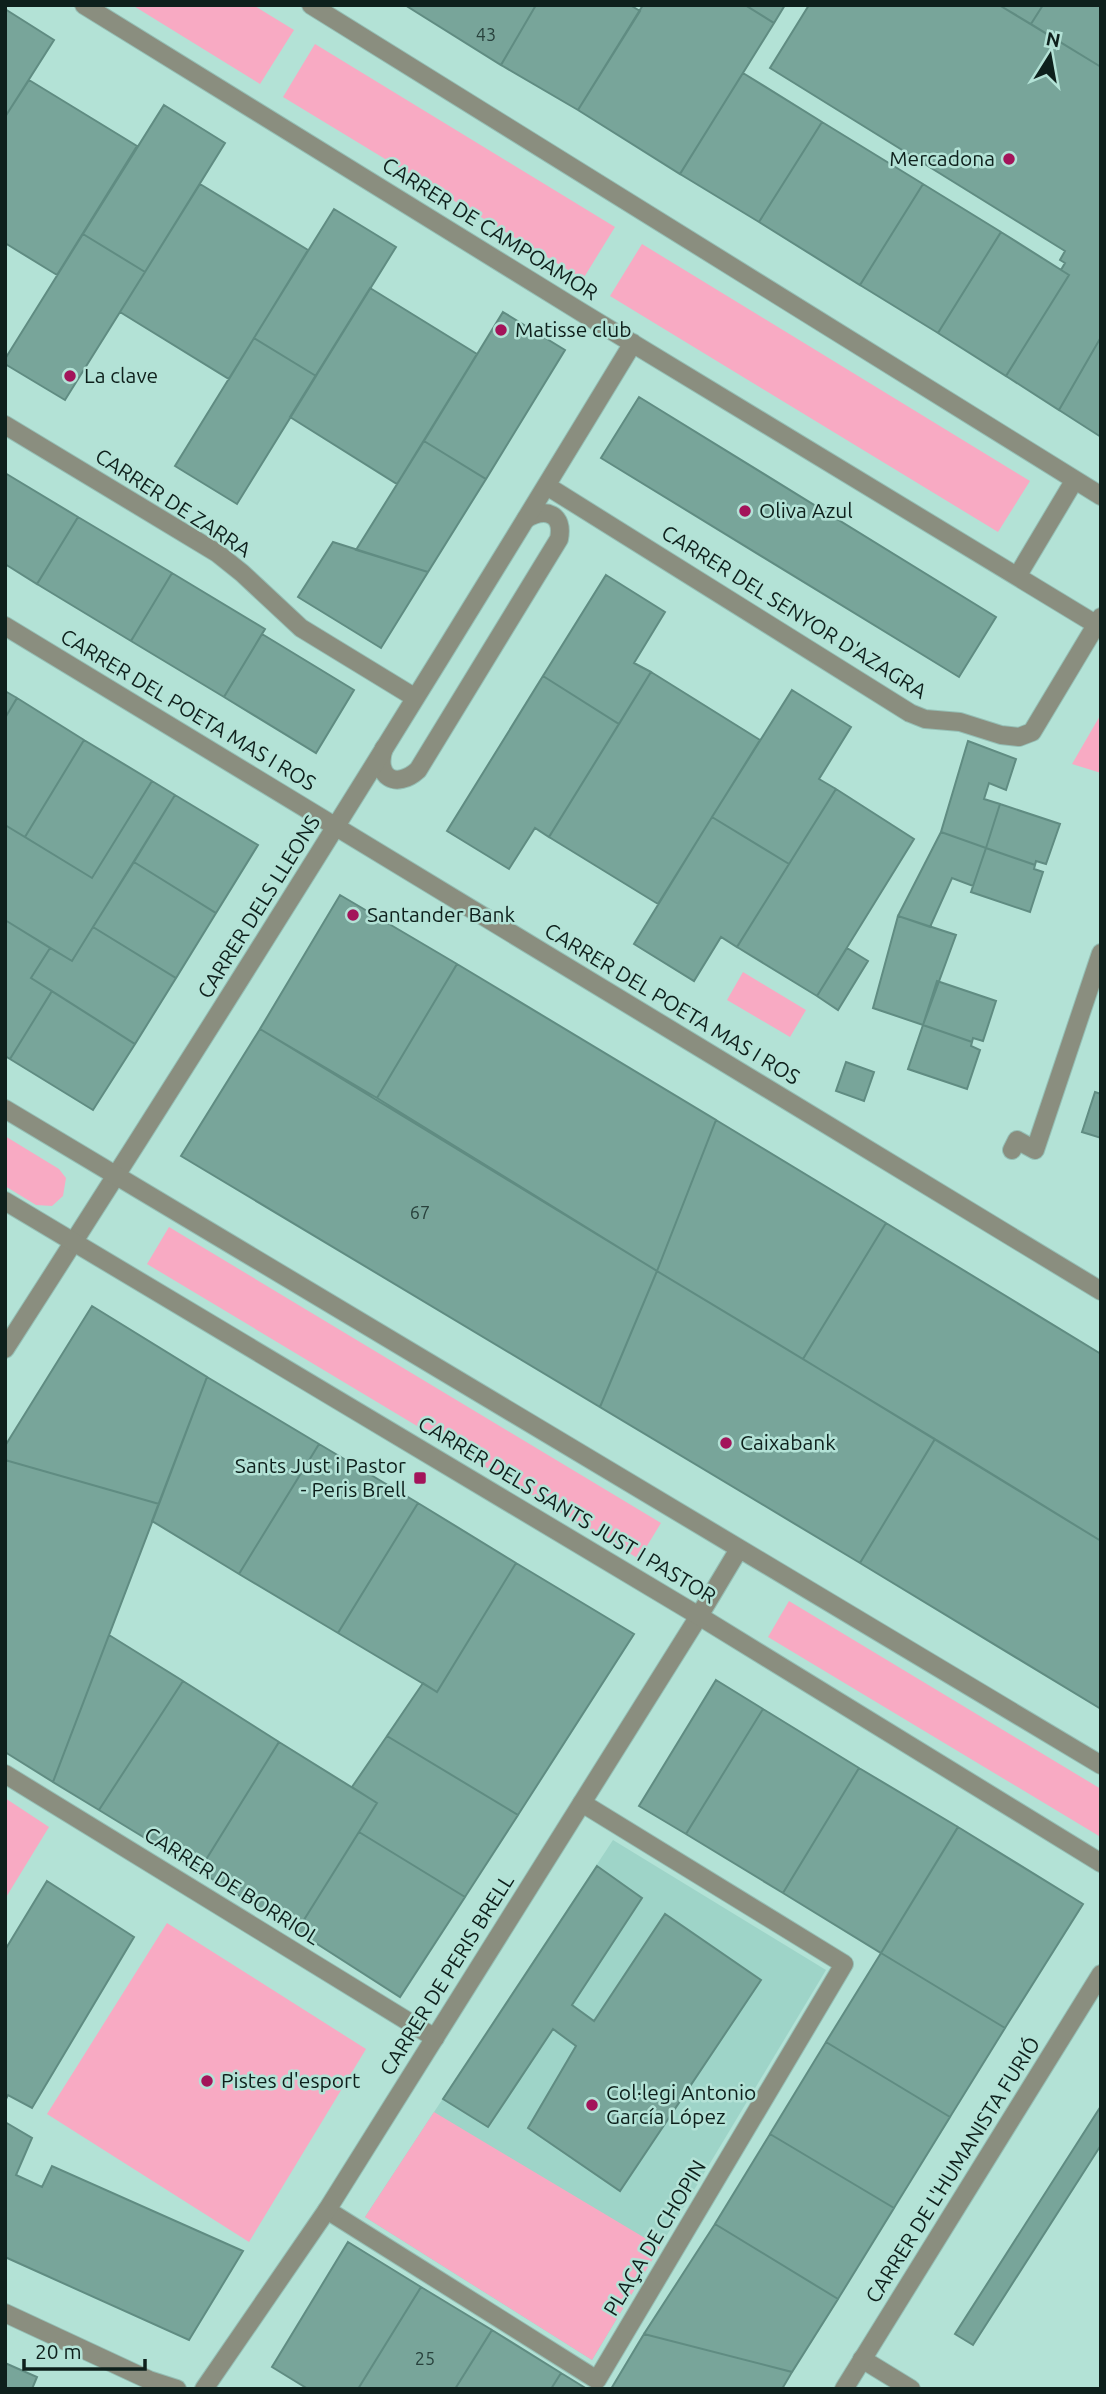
<svg xmlns="http://www.w3.org/2000/svg" width="1106" height="2394" font-family="Ubuntu,sans-serif">
<style>
.built{fill:#9ed4c8}
.green{fill:#f8aac3}
.building{fill:#78a59a;stroke:#608c82;stroke-width:2}
.lines{fill:none;stroke-linecap:round;stroke-linejoin:round}
.service-casing{stroke:#95bfb5;stroke-width:20}
.pedestrian-casing{stroke:#95bfb5;stroke-width:20}
.minor-casing{stroke:#95bfb5;stroke-width:20}
.tertiary-casing{stroke:#95bfb5;stroke-width:20}
.service{stroke:#8a8e7f;stroke-width:18}
.pedestrian{stroke:#8a8e7f;stroke-width:18}
.minor{stroke:#8a8e7f;stroke-width:18}
.tertiary{stroke:#8a8e7f;stroke-width:18}
.poi-dot{fill:#a3145a;stroke:#b3e2d6;stroke-width:2.5}
.labels{text-anchor:middle;stroke-width:5;stroke-linejoin:round;paint-order:stroke}
.number-label{font-size:18px;fill:#28413c}
.poi-label{font-size:21px;fill:#0e201c;stroke:#b3e2d6;text-anchor:start}
.street-label{font-size:21px;fill:#0e201c;stroke:#b3e2d6}
</style>
<rect width="100%" height="100%" fill="#b3e2d6"/>
<path class="built" d="M 613,1840 L 826,1970 L 592,2360 L 365,2217 Z"/>
<path class="green" d="M 132,5 L 253,5 L 294,30 L 260,84 Z
M 315,44 L 615,227 L 583,279 L 283,97 Z
M 642,244 L 1030,481 L 998,532 L 610,296 Z
M 1101,714 L 1101,773 L 1072,764 Z
M 743,972 L 806,1010 L 790,1037 L 727,1000 Z
M 5,1136 L 59,1169 L 66,1178 L 63,1196 L 52,1206 L 36,1205 L 5,1186 Z
M 169,1227 L 661,1523 L 639,1559 L 147,1264 Z
M 789,1601 L 1101,1789 L 1099,1836 L 768,1637 Z
M 5,1798 L 49,1827 L 5,1899 Z
M 167,1923 L 366,2049 L 249,2242 L 47,2114 Z
M 434,2112 L 660,2247 L 592,2360 L 365,2217 Z"/>
<path class="building" d="M 405,5 L 536,5 L 501,65 Z
M 536,5 L 630,5 L 640,11 L 578,110 L 501,65 Z
M 643,5 L 745,5 L 774,23 L 680,174 L 578,110 Z
M 745,5 L 785,5 L 774,23 Z
M 809,5 L 999,5 L 1101,67 L 1101,337 L 1059,410 L 1006,376 L 1069,275 L 1061,270 L 1065,263 L 1060,260 L 1065,251 L 770,68 Z
M 999,5 L 1043,5 L 1031,24 Z
M 1043,5 L 1101,5 L 1101,67 L 1031,24 Z
M 5,9 L 54,40 L 5,117 Z
M 743,73 L 822,122 L 759,222 L 680,174 Z
M 29,80 L 137,146 L 57,275 L 5,243 L 5,117 Z
M 164,105 L 225,143 L 145,272 L 83,234 Z
M 822,122 L 923,184 L 860,285 L 759,222 Z
M 200,184 L 308,250 L 229,379 L 120,312 Z
M 923,184 L 1001,232 L 938,333 L 860,285 Z
M 334,209 L 396,247 L 316,376 L 254,338 Z
M 1001,232 L 1069,275 L 1006,376 L 938,333 Z
M 83,234 L 145,272 L 65,400 L 5,364 L 5,359 Z
M 370,288 L 477,354 L 397,484 L 290,417 Z
M 503,312 L 565,350 L 486,479 L 424,441 Z
M 1101,337 L 1101,437 L 1059,410 Z
M 254,338 L 316,376 L 237,504 L 175,466 Z
M 639,397 L 996,617 L 959,677 L 601,458 Z
M 424,441 L 486,479 L 428,572 L 356,550 Z
M 5,473 L 78,517 L 37,584 L 5,564 Z
M 78,517 L 172,573 L 131,641 L 37,584 Z
M 333,542 L 428,572 L 381,648 L 298,597 Z
M 172,573 L 265,629 L 224,697 L 131,641 Z
M 606,575 L 665,612 L 634,663 L 651,672 L 619,724 L 543,676 Z
M 262,634 L 354,690 L 316,753 L 224,697 Z
M 651,672 L 760,740 L 658,904 L 549,837 Z
M 543,676 L 619,724 L 549,837 L 535,828 L 509,869 L 447,831 Z
M 792,690 L 851,727 L 819,779 L 836,789 L 789,864 L 712,817 Z
M 5,691 L 17,698 L 5,718 Z
M 17,698 L 84,740 L 25,837 L 5,825 L 5,718 Z
M 84,740 L 152,781 L 92,878 L 25,837 Z
M 968,741 L 1016,759 L 1006,790 L 989,783 L 984,799 L 1000,804 L 986,848 L 941,832 Z
M 152,781 L 175,795 L 72,961 L 5,920 L 5,825 L 92,878 Z
M 836,789 L 914,839 L 817,996 L 737,947 Z
M 175,795 L 258,845 L 216,913 L 134,862 Z
M 1000,804 L 1060,824 L 1046,864 L 1036,861 L 1035,865 L 986,848 Z
M 712,817 L 789,864 L 737,947 L 721,937 L 694,981 L 634,944 Z
M 941,832 L 986,848 L 973,886 L 952,878 L 930,927 L 898,916 Z
M 986,848 L 1035,865 L 1034,869 L 1043,872 L 1030,912 L 971,892 Z
M 134,862 L 216,913 L 176,978 L 93,927 Z
M 340,895 L 457,964 L 377,1098 L 260,1029 Z
M 898,916 L 956,935 L 923,1025 L 873,1008 Z
M 5,920 L 50,948 L 31,978 L 52,991 L 10,1059 L 5,1056 Z
M 93,927 L 176,978 L 135,1044 L 31,978 L 50,948 L 72,961 Z
M 847,948 L 868,961 L 838,1010 L 817,996 Z
M 457,964 L 716,1120 L 657,1271 L 377,1098 Z
M 937,981 L 996,1001 L 983,1041 L 973,1038 L 972,1042 L 923,1025 Z
M 52,991 L 135,1044 L 93,1110 L 10,1059 Z
M 923,1025 L 972,1042 L 971,1046 L 980,1050 L 967,1089 L 908,1069 Z
M 260,1029 L 657,1271 L 600,1407 L 181,1156 Z
M 846,1062 L 874,1072 L 864,1101 L 836,1091 Z
M 1095,1092 L 1101,1094 L 1101,1138 L 1082,1132 Z
M 716,1120 L 886,1223 L 803,1359 L 657,1271 Z
M 886,1223 L 1101,1354 L 1101,1541 L 803,1359 Z
M 657,1271 L 935,1439 L 860,1563 L 600,1407 Z
M 92,1306 L 207,1377 L 159,1504 L 5,1460 L 5,1446 Z
M 207,1377 L 319,1444 L 239,1574 L 152,1521 Z
M 935,1439 L 1101,1541 L 1101,1709 L 860,1563 Z
M 319,1444 L 418,1503 L 338,1633 L 239,1574 Z
M 5,1460 L 159,1504 L 53,1782 L 5,1752 Z
M 418,1503 L 516,1563 L 437,1692 L 338,1633 Z
M 516,1563 L 634,1634 L 518,1815 L 387,1736 L 423,1683 L 437,1692 Z
M 109,1635 L 183,1681 L 99,1810 L 53,1782 Z
M 716,1680 L 763,1709 L 686,1834 L 639,1806 Z
M 183,1681 L 279,1742 L 199,1871 L 99,1810 Z
M 763,1709 L 859,1768 L 783,1893 L 686,1834 Z
M 387,1736 L 518,1815 L 465,1897 L 359,1832 L 377,1803 L 352,1787 Z
M 279,1742 L 377,1803 L 297,1931 L 199,1871 Z
M 859,1768 L 958,1827 L 881,1953 L 783,1893 Z
M 958,1827 L 1083,1904 L 1005,2028 L 881,1953 Z
M 359,1832 L 465,1897 L 400,1997 L 297,1931 Z
M 597,1866 L 642,1898 L 572,2005 L 594,2021 L 665,1914 L 761,1980 L 620,2191 L 528,2128 L 576,2046 L 553,2029 L 488,2127 L 443,2099 Z
M 47,1881 L 134,1937 L 32,2108 L 8,2095 L 5,2101 L 5,1950 Z
M 881,1953 L 1005,2028 L 950,2117 L 826,2042 Z
M 826,2042 L 950,2117 L 894,2208 L 770,2134 Z
M 1101,2106 L 1101,2145 L 973,2345 L 955,2334 Z
M 5,2122 L 32,2138 L 16,2175 L 42,2187 L 52,2166 L 243,2251 L 189,2340 L 5,2257 Z
M 770,2134 L 894,2208 L 838,2299 L 715,2224 Z
M 715,2224 L 838,2299 L 792,2372 L 644,2334 Z
M 348,2242 L 421,2287 L 358,2389 L 308,2389 L 272,2367 Z
M 421,2287 L 492,2330 L 455,2389 L 358,2389 Z
M 492,2330 L 561,2373 L 551,2389 L 455,2389 Z
M 644,2334 L 792,2372 L 782,2389 L 611,2389 Z
M 5,2363 L 37,2377 L 32,2389 L 5,2389 Z
M 561,2373 L 587,2389 L 551,2389 Z"/>
<g class="lines">
<g class="service-casing">
<path id="service" d="M 384,748 C 374,777 396,790 418,770 L 559,539 C 564,514 546,507 526,519"/>
</g>
<g class="pedestrian-casing">
<path id="pedestrian" d="M 1012,1150 L 1017,1140 L 1035,1150 L 1101,953
M 5,1774 L 435,2038
M 327,2210 L 597,2380 L 844,1964 L 582,1803
M 862,2359 L 911,2389"/>
</g>
<g class="minor-casing">
<path id="minor" d="M 84,5 L 581,312 L 1097,625
M 311,5 L 1101,496
M 5,425 L 217,553 L 242,573 L 301,628 L 414,697
M 547,486 L 910,713 L 925,719 L 960,722 L 1001,735 L 1019,737 L 1032,732 L 1101,617
M 1018,575 L 1074,481
M 5,626 L 1101,1291
M 5,1349 C 219,1016 428,681 633,343
M 5,2313 L 149,2380 L 177,2389
M 204,2389 L 327,2210 L 699,1616
M 844,2389 L 1101,1974"/>
</g>
<g class="tertiary-casing">
<path id="tertiary" d="M 5,1109 L 1101,1765
M 5,1201 L 699,1616 L 1101,1863
M 699,1616 L 739,1549"/>
</g>
<use href="#service" class="service"/>
<use href="#pedestrian" class="pedestrian"/>
<use href="#minor" class="minor"/>
<use href="#tertiary" class="tertiary"/>
</g>
<g class="poi-dot">
<circle cx="1009" cy="159" r="7"/>
<circle cx="501" cy="330" r="7"/>
<circle cx="70" cy="376" r="7"/>
<circle cx="745" cy="511" r="7"/>
<circle cx="353" cy="915" r="7"/>
<circle cx="726" cy="1443" r="7"/>
<rect x="413" y="1471" width="14" height="14" rx="3.5"/>
<circle cx="207" cy="2081" r="7"/>
<circle cx="592" cy="2105" r="7"/>
</g>
<g class="labels">
<g class="number-label">
<text x="486" y="41">43</text>
<text x="420" y="1219">67</text>
<text x="425" y="2365">25</text>
</g>
<g class="poi-label">
<text x="995" y="166" text-anchor="end">Mercadona</text>
<text x="515" y="337">Matisse club</text>
<text x="84" y="383">La clave</text>
<text x="759" y="518">Oliva Azul</text>
<text x="367" y="922">Santander Bank</text>
<text x="740" y="1450">Caixabank</text>
<text x="406" y="1473" text-anchor="end">Sants Just i Pastor<tspan x="406" dy="24">- Peris Brell</tspan></text>
<text x="221" y="2088">Pistes d'esport</text>
<text x="606" y="2100">Col·legi Antonio<tspan x="606" dy="24">García López</tspan></text>
</g>
<g class="street-label">
<text transform="translate(490 229) rotate(32)" y="7">CARRER DE CAMPOAMOR</text>
<text transform="translate(173 503) rotate(33)" y="7">CARRER DE ZARRA</text>
<text transform="translate(794 612) rotate(32)" y="7">CARRER DEL SENYOR D'AZAGRA</text>
<text transform="translate(188 710) rotate(31)" y="7">CARRER DEL POETA MAS I ROS</text>
<text transform="translate(259 907) rotate(-58)" y="7">CARRER DELS LLEONS</text>
<text transform="translate(672 1004) rotate(31)" y="7">CARRER DEL POETA MAS I ROS</text>
<text transform="translate(567 1510) rotate(31)" y="7">CARRER DELS SANTS JUST I PASTOR</text>
<text transform="translate(232 1886) rotate(32)" y="7">CARRER DE BORRIOL</text>
<text transform="translate(447 1975) rotate(-58)" y="7">CARRER DE PERIS BRELL</text>
<text transform="translate(953 2170) rotate(-58)" y="7">CARRER DE L'HUMANISTA FURIÓ</text>
<text transform="translate(655 2238) rotate(-59)" y="7">PLAÇA DE CHOPIN</text>
</g>
</g>
<rect width="1106" height="2394" fill="none" stroke="#0e201c" stroke-width="14"/>
<g transform="translate(1050 56) rotate(11)" stroke="#b3e2d6" stroke-width="5" paint-order="stroke">
<path d="M0-5L12 26L0 18L-12 26Z" fill="#0e201c"/>
<text y="-10" font-size="19" font-weight="bold" text-anchor="middle" fill="#0e201c">N</text>
</g>
<path d="M24 2359v10h121v-10" fill="none" stroke="#0e201c" stroke-width="3.5"/>
<text x="35" y="2359" font-size="21" fill="#0e201c" stroke="#b3e2d6" stroke-width="5" paint-order="stroke">20 m</text>
</svg>
